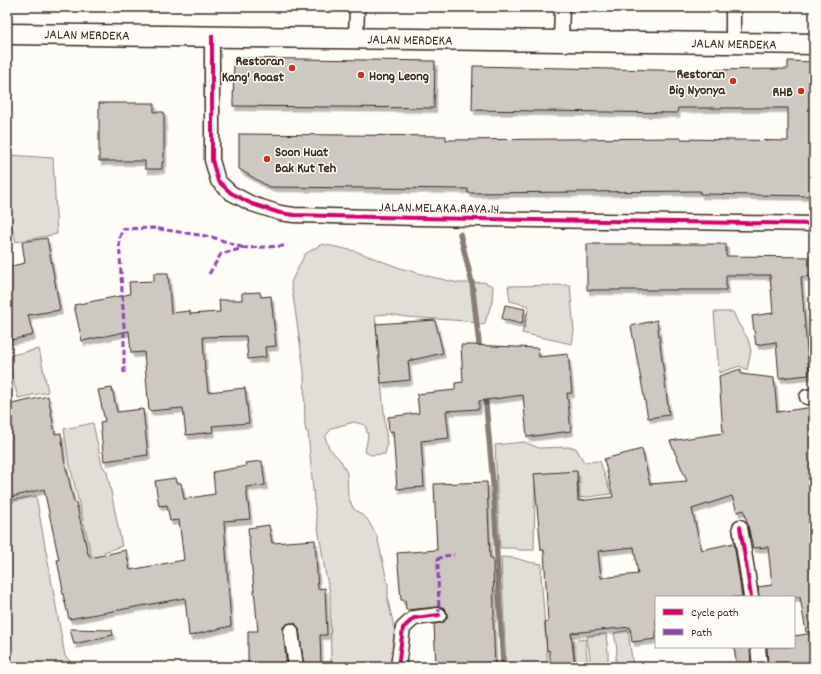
<svg xmlns="http://www.w3.org/2000/svg" width="821" height="674" font-family="Dekko,sans-serif">
<style>
.green{fill:#e1ded7;stroke:#8e847a}
.lines{fill:none;stroke-linecap:round;stroke-linejoin:round}
.stream{stroke:#887d74;stroke-width:5.5}
.building{fill:#cdc8c2;stroke:#3b2a1e;fill-rule:evenodd;filter:url(#shadow)}
.minor-casing{stroke:#3b2a1e;stroke-width:17}
.secondary-casing{stroke:#3b2a1e;stroke-width:23}
.minor{stroke:#fdfcf7;stroke-width:14}
.secondary{stroke:#fdfcf7;stroke-width:20}
.quiet{stroke:#8e44ad;stroke-width:3;stroke-dasharray:6 3;stroke-linecap:butt}
.cycleway-casing{stroke:#fdfcf7;stroke-width:6}
.cycleway{stroke:#d6006c;stroke-width:4}
.poi-dot{fill:#c8321e;stroke:#fdfcf7;stroke-width:1.5}
.labels{text-anchor:middle;stroke-width:3;stroke-linejoin:round;paint-order:stroke}
.street-label{font-size:14px;fill:#3b2a1e;stroke:#fdfcf7}
.poi-label{font-size:14px;font-weight:bold;fill:#3b2a1e;stroke:#fdfcf7;text-anchor:end}
</style>
<defs>
<filter id="shadow"><feDropShadow dx="2.5" dy="4.5" stdDeviation="0" flood-color="#0004"/></filter>
</defs>
<rect width="100%" height="100%" fill="#fdfcf7"/>
<filter id="ink" filterUnits="userSpaceOnUse"><feTurbulence type="fractalNoise" baseFrequency=".025" numOctaves="2"/><feDisplacementMap in="SourceGraphic" scale="8" xChannelSelector="R" yChannelSelector="G"/><feConvolveMatrix kernelMatrix="1 2 1 2 8 2 1 2 1" color-interpolation-filters="sRGB"/></filter>
<g filter="url(#ink)">
<path class="green" d="M 7,143 L 9,155 L 53,158 L 57,234 L 16,242 L 9,216 L 9,201 L 7,201 Z
M 322,244 L 355,251 L 400,268 L 432,277 L 459,283 L 472,283 L 484,282 L 493,286 L 492,302 L 484,325 L 466,321 L 406,317 L 389,314 L 375,315 L 387,445 L 385,454 L 371,455 L 365,452 L 368,436 L 365,425 L 354,422 L 332,428 L 325,437 L 329,448 L 341,461 L 347,473 L 348,496 L 353,508 L 367,519 L 377,536 L 388,585 L 388,601 L 396,635 L 394,667 L 331,667 L 330,592 L 325,572 L 314,501 L 308,432 L 306,431 L 305,426 L 304,371 L 291,282 L 305,254 Z
M 570,285 L 574,331 L 572,344 L 522,333 L 529,306 L 510,301 L 508,286 Z
M 714,312 L 733,312 L 738,323 L 748,339 L 751,351 L 747,370 L 740,366 L 719,373 Z
M 39,349 L 48,392 L 18,398 L 7,356 Z
M 93,423 L 102,465 L 107,472 L 122,546 L 104,552 L 110,578 L 97,579 L 68,457 L 64,429 Z
M 524,442 L 539,448 L 568,447 L 576,448 L 584,462 L 600,461 L 611,494 L 579,498 L 577,472 L 535,474 L 535,491 L 534,550 L 520,550 L 514,548 L 500,548 L 495,445 Z
M 36,496 L 65,656 L 76,667 L 26,667 L 25,663 L 12,667 L 7,667 L 7,501 Z
M 501,557 L 515,558 L 529,562 L 542,564 L 541,574 L 548,667 L 506,667 Z
M 628,630 L 633,667 L 615,667 L 617,649 L 614,633 Z
M 606,634 L 608,653 L 608,667 L 591,667 L 587,636 Z
M 585,639 L 588,667 L 575,667 L 573,641 Z"/>
<g class="lines">
<path class="stream" d="M 460,234 L 472,283 L 480,352
M 485,394 L 493,483 L 503,667"/>
</g>
<path class="building" d="M 234,58 L 435,61 L 434,108 L 233,106 Z
M 788,61 L 814,62 L 814,196 L 700,194 L 700,191 L 468,193 L 468,189 L 269,187 L 239,169 L 239,134 L 446,136 L 446,140 L 681,138 L 681,139 L 788,141 L 788,108 L 678,108 L 677,113 L 472,110 L 473,66 L 701,71 L 701,70 L 788,69 Z
M 99,103 L 154,103 L 154,112 L 164,112 L 164,162 L 162,162 L 162,169 L 145,169 L 145,161 L 99,161 Z
M 47,238 L 60,310 L 28,315 L 33,335 L 7,341 L 7,267 L 25,263 L 22,242 Z
M 587,244 L 726,244 L 726,256 L 814,257 L 814,276 L 801,277 L 809,375 L 779,378 L 776,342 L 756,345 L 752,316 L 773,313 L 770,275 L 726,275 L 726,290 L 587,290 Z
M 154,273 L 168,273 L 171,313 L 190,311 L 190,314 L 220,312 L 219,300 L 242,300 L 242,293 L 260,292 L 261,297 L 271,296 L 276,346 L 265,347 L 266,357 L 248,359 L 246,336 L 203,337 L 205,373 L 206,373 L 208,392 L 245,388 L 249,423 L 212,426 L 213,432 L 186,435 L 183,408 L 149,411 L 144,352 L 131,353 L 129,331 L 82,341 L 74,305 L 130,294 L 129,282 L 154,281 Z
M 505,305 L 525,309 L 522,324 L 502,319 Z
M 435,320 L 443,353 L 408,361 L 410,380 L 381,383 L 376,324 Z
M 657,320 L 669,415 L 648,418 L 631,326 Z
M 461,345 L 472,345 L 538,348 L 539,357 L 568,354 L 572,393 L 567,393 L 571,431 L 527,437 L 523,395 L 479,401 L 479,409 L 446,411 L 449,438 L 421,441 L 424,487 L 397,489 L 393,431 L 389,432 L 388,417 L 419,413 L 417,394 L 455,390 L 455,383 L 463,382 Z
M 741,369 L 741,374 L 774,378 L 777,412 L 814,407 L 814,631 L 806,632 L 800,597 L 759,597 L 758,587 L 772,585 L 768,547 L 753,548 L 748,526 L 744,510 L 737,512 L 732,496 L 692,509 L 701,550 L 734,543 L 742,597 L 656,597 L 656,639 L 632,642 L 630,627 L 571,633 L 575,667 L 551,667 L 549,650 L 547,651 L 545,623 L 548,622 L 544,550 L 541,550 L 534,474 L 577,471 L 578,501 L 613,497 L 604,459 L 642,449 L 650,484 L 687,481 L 670,441 L 723,433 L 719,376 ZM 634,547 L 638,574 L 601,578 L 598,551 Z
M 112,388 L 117,412 L 143,409 L 148,455 L 104,461 L 100,422 L 105,421 L 98,390 Z
M 48,396 L 55,434 L 61,433 L 64,459 L 74,502 L 76,502 L 88,554 L 89,554 L 90,558 L 126,550 L 130,570 L 184,560 L 179,520 L 170,521 L 167,505 L 159,506 L 155,481 L 175,478 L 176,483 L 181,483 L 184,499 L 215,494 L 213,472 L 246,466 L 245,463 L 262,461 L 265,485 L 246,487 L 250,519 L 224,521 L 231,626 L 189,636 L 185,598 L 69,619 L 62,590 L 63,590 L 57,560 L 59,560 L 44,489 L 7,498 L 7,405 Z
M 487,482 L 490,558 L 493,558 L 494,617 L 493,617 L 495,667 L 436,667 L 434,624 L 440,623 L 444,622 L 447,618 L 447,614 L 446,610 L 443,607 L 438,607 L 406,610 L 405,600 L 401,600 L 397,553 L 437,550 L 434,484 Z
M 269,525 L 272,543 L 315,540 L 318,589 L 325,588 L 327,635 L 320,635 L 321,667 L 304,667 L 299,629 L 295,623 L 290,623 L 286,625 L 283,627 L 283,632 L 287,667 L 248,667 L 248,631 L 258,631 L 248,528 Z
M 70,629 L 112,630 L 113,635 L 74,644 Z
M 814,633 L 814,667 L 768,667 L 767,647 L 794,647 L 794,636 Z
M 734,647 L 750,647 L 751,665 L 737,667 Z"/>
<g class="lines">
<g class="minor-casing">
<path id="minor" d="M 212,36 L 212,160 L 218,181 L 231,193 L 252,204 L 280,213 L 294,215 C 467,220 641,221 814,224
M 356,39 L 357,7
M 561,41 L 562,7
M 733,43 L 733,7
M 807,397 L 814,396
M 740,527 L 747,570 L 751,597
M 291,631 L 296,667
M 758,647 L 760,667
M 398,667 L 403,628 L 414,618 L 439,615"/>
</g>
<g class="secondary-casing">
<path id="secondary" d="M 7,34 L 814,44"/>
</g>
<use href="#minor" class="minor"/>
<use href="#secondary" class="secondary"/>
<path class="quiet" d="M 209,274 L 221,254 L 244,248 L 285,246
M 124,373 L 124,326 L 119,239 L 123,229 L 153,228 L 212,237 L 244,248
M 439,615 L 438,568 L 438,559 L 444,556 L 454,555"/>
<g class="cycleway-casing">
<path id="cycleway" d="M 212,36 L 212,160 L 218,181 L 231,193 L 252,204 L 280,213 L 294,215 C 467,220 641,221 814,224
M 740,527 L 747,570 L 751,597
M 398,667 L 403,628 L 414,618 L 439,615"/>
</g>
<use href="#cycleway" class="cycleway"/>
</g>
</g>
<g class="poi-dot">
<circle cx="292" cy="68" r="4"/>
<circle cx="361" cy="75" r="4"/>
<circle cx="733" cy="81" r="4"/>
<circle cx="801" cy="91" r="4"/>
<circle cx="267" cy="159" r="4"/>
</g>
<g class="labels">
<g class="street-label">
<text transform="translate(87 34) rotate(1)" y="5">JALAN MERDEKA</text>
<text transform="translate(410 39) rotate(1)" y="5">JALAN MERDEKA</text>
<text transform="translate(734 43) rotate(1)" y="5">JALAN MERDEKA</text>
<text transform="translate(439 207) rotate(1)" y="5">JALAN MELAKA RAYA 14</text>
</g>
<g class="poi-label">
<text x="284" y="65">Restoran<tspan x="284" dy="16">Kang' Roast</tspan></text>
<text x="725" y="78">Restoran<tspan x="725" dy="16">Big Nyonya</tspan></text>
<text x="369" y="80" text-anchor="start">Hong Leong</text>
<text x="793" y="96">RHB</text>
<text x="275" y="156" text-anchor="start">Soon Huat<tspan x="275" dy="16">Bak Kut Teh</tspan></text>
</g>
</g>
<rect width="821" height="674" fill="none" stroke="#fdfcf7" stroke-width="24"/>
<rect x="12" y="12" width="797" height="650" fill="none" stroke="#3b2a1e" stroke-width="1.5" filter="url(#ink)"/>
<rect x="655" y="596" width="140" height="52" fill="#fdfcf7" stroke="#afa8a0"/>
<rect x="663" y="609" width="20" height="6" fill="#d6006c" stroke="#afa8a0"/>
<text x="691" y="616" font-size="12" fill="#3b2a1e">Cycle path</text>
<rect x="663" y="629" width="20" height="6" fill="#8e44ad" stroke="#afa8a0"/>
<text x="691" y="636" font-size="12" fill="#3b2a1e">Path</text>
</svg>
